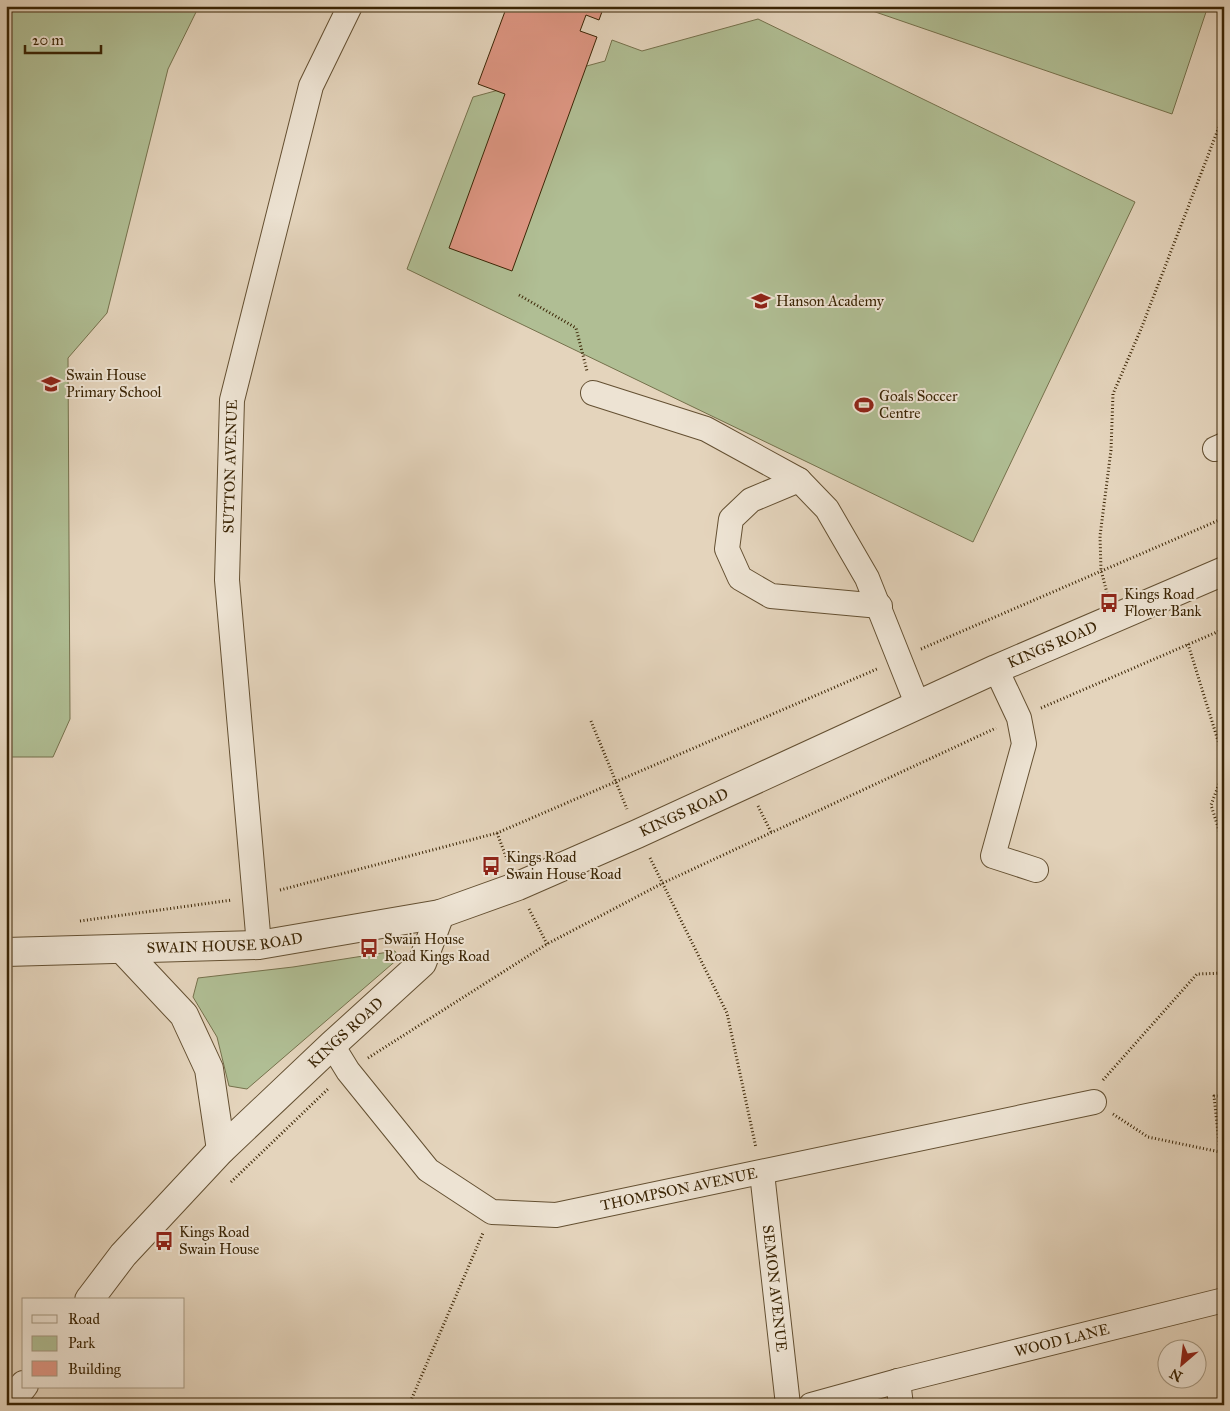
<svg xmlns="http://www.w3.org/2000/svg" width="1230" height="1411" font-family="'IM FELL Great Primer',serif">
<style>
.green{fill:#b0be94;stroke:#75714c}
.building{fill:#de9683;stroke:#3a2404}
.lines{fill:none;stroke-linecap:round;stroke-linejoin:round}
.minor-casing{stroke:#645032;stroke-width:26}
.tertiary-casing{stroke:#645032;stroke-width:30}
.path{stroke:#3a2404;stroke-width:3;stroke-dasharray:1 2.5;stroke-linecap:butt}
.minor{stroke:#ede3d3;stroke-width:24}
.tertiary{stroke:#ede3d3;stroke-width:28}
.labels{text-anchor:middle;stroke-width:4;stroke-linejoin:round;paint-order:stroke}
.poi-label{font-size:15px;fill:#3a2404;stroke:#ede3d3;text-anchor:start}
.street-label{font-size:15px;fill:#3a2404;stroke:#ede3d3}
</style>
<rect width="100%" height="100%" fill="#e4d4bc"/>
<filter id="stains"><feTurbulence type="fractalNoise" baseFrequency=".004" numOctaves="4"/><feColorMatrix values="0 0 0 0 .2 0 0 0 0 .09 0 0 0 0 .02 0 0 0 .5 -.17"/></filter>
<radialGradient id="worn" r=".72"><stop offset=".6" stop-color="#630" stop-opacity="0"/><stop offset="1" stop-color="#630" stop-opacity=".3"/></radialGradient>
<path class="green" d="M 6,6 L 199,6 L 168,69 L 107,313 L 68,358 L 70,719 L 53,757 L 6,757 Z
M 858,6 L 1208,6 L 1172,114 Z
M 758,19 L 1135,202 L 973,542 L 407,269 L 473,97 L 605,61 L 612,40 L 642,51 Z
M 395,951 L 399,958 L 247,1089 L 229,1086 L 217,1037 L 193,997 L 198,978 L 293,967 Z"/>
<path class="building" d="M 507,6 L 604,6 L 599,20 L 586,15 L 580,31 L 597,37 L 512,271 L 449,248 L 505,94 L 478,84 Z"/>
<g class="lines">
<g class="minor-casing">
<g id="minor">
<path d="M 593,393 L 706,429 L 799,480 L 827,509 L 867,578 L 918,706"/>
<path d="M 1215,449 L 1224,445"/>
<path d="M 799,480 L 751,500 L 731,519 L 727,549 L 740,578 L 771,596 L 880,606"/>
<path d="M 996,669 L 1019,718 L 1024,744 L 993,856 L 1036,870"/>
<path id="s1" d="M 259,945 L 227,580 L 232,400 L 311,86 L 350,6"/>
<path id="s2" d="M 332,1045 L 348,1071 L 428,1170 L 492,1212 L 556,1215 L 1094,1102"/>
<path id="s3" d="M 762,1173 L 788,1405"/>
<path d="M 898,1381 L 901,1405"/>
<path id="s4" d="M 811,1405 L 898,1381 L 1224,1300"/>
</g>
</g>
<g class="tertiary-casing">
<g id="tertiary">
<path d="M 122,949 L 184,1015 L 209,1069 L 221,1150"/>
<path id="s5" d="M 6,952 L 259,945 L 440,914 L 518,886 L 637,834 L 996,669 L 1224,571"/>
<path id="s6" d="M 89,1300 L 123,1255 L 221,1150 L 332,1045 L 422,963 L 440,914"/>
<path d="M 8,1405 L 24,1385"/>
</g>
</g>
<path class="path" d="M 519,295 L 576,328 L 587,371
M 1107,593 L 1101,570 L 1100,536 L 1111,450 L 1113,394 L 1141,329 L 1224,114
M 1188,644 L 1224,760
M 921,649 L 1224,518
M 1041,708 L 1224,629
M 591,721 L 627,809
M 1224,771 L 1211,805 L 1224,846
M 758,806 L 771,832
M 497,833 L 508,862
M 650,858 L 727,1013 L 756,1148
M 280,890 L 497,833 L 877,669
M 529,909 L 547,944
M 80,921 L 232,900
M 368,1058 L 547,944 L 663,883 L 996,728
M 1103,1080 L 1197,974 L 1224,973
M 1113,1114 L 1148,1137 L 1220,1152 L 1214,1096 L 1224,1096
M 231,1182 L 329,1088
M 409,1405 L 483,1233"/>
<use href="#minor" class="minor"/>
<use href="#tertiary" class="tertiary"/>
</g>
<defs>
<g id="school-bare" transform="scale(1.5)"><path d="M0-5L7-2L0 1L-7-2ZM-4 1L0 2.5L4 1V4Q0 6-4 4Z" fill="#8f2418" stroke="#ede3d3" stroke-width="2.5" paint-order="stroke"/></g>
<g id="stadium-bare" transform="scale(1.5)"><path d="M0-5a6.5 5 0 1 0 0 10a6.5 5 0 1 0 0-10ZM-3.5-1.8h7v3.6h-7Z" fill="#8f2418" stroke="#ede3d3" stroke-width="2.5" paint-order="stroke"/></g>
<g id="bus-bare" transform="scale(1.5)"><path d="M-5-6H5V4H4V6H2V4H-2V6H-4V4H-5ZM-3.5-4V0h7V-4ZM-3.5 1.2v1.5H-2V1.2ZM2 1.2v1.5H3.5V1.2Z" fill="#8f2418" stroke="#ede3d3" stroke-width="2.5" paint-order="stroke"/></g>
</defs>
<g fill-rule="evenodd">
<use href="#school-bare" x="761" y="301"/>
<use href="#school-bare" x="51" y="384"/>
<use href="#stadium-bare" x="864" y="405"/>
<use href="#bus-bare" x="1109" y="603"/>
<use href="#bus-bare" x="491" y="866"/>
<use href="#bus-bare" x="369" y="948"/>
<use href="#bus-bare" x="164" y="1241"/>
</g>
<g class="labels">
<g class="poi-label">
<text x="776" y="306">Hanson Academy</text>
<text x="66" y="380">Swain House<tspan x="66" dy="17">Primary School</tspan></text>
<text x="879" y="401">Goals Soccer<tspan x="879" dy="17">Centre</tspan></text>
<text x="1124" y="599">Kings Road<tspan x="1124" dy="17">Flower Bank</tspan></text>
<text x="506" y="862">Kings Road<tspan x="506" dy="17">Swain House Road</tspan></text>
<text x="384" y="944">Swain House<tspan x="384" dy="17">Road Kings Road</tspan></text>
<text x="179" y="1237">Kings Road<tspan x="179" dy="17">Swain House</tspan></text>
</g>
<g class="street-label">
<text dy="5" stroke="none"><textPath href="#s1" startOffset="480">SUTTON AVENUE</textPath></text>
<text dy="5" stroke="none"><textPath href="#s5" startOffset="1106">KINGS ROAD</textPath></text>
<text dy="5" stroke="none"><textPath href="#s5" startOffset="701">KINGS ROAD</textPath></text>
<text dy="5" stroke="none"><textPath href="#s5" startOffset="219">SWAIN HOUSE ROAD</textPath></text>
<text dy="5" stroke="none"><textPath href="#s6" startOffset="371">KINGS ROAD</textPath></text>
<text dy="5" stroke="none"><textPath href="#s2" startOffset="424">THOMPSON AVENUE</textPath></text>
<text dy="5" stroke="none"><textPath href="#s3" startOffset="116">SEMON AVENUE</textPath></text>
<text dy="5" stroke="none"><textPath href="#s4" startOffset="259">WOOD LANE</textPath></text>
</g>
</g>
<rect width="1230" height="1411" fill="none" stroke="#e4d4bc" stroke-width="25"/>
<rect x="8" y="8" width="1215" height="1396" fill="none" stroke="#3a2404" stroke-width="2.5"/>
<rect x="12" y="12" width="1205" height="1386" fill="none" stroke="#3a2404"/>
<rect x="22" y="1298" width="162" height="90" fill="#ede3d3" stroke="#a59780"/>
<rect x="32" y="1315" width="25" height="8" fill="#ede3d3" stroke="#a59780"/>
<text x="68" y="1324" font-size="15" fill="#3a2404">Road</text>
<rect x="32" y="1336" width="25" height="15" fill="#b0be94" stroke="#a59780"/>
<text x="68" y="1348" font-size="15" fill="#3a2404">Park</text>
<rect x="32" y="1361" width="25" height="15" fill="#de9683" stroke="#a59780"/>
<text x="68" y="1374" font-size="15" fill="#3a2404">Building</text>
<g transform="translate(1182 1364) rotate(208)"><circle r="24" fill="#ede3d3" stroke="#a59780"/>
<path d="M0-4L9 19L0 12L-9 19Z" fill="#8f2418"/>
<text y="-8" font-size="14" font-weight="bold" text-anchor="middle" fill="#3a2404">N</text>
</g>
<path d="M25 45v8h76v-8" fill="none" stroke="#3a2404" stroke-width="2.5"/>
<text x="32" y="45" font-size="15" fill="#3a2404" stroke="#ede3d3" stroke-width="4" paint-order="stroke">20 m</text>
<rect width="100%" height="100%" filter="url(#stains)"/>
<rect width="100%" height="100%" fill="url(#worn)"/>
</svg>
